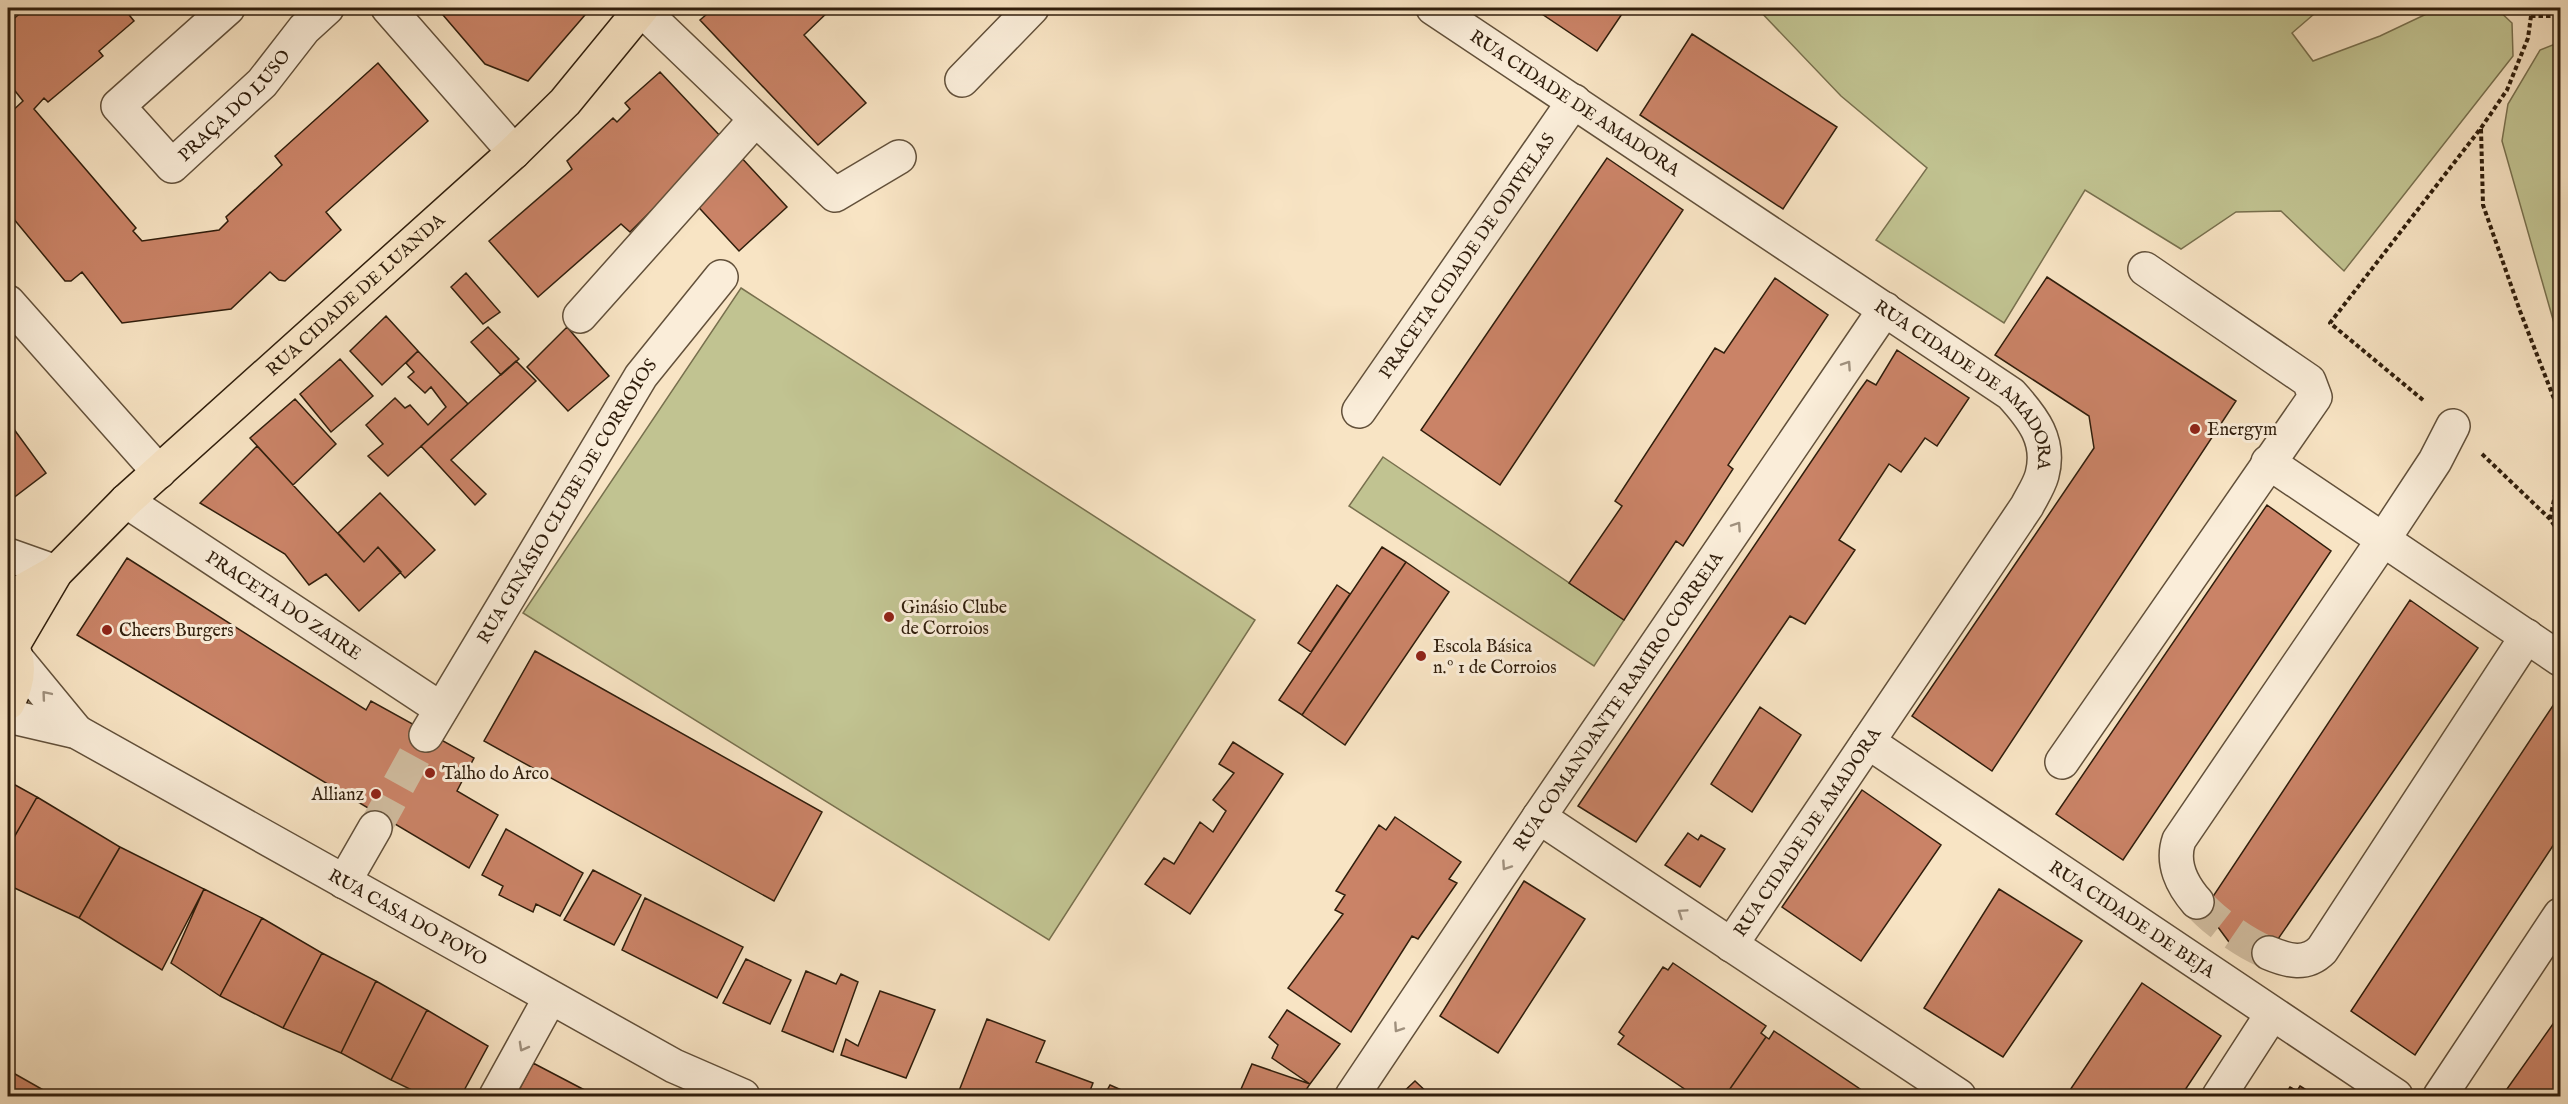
<svg xmlns="http://www.w3.org/2000/svg" width="2568" height="1104" font-family="'IM FELL English',serif">
<style>
.green{fill:#c1c391;stroke:#78704e;stroke-width:1.5}
.building{fill:#ca8367;stroke:#301e0c;stroke-width:1.5}
.lines{fill:none;stroke-linecap:round;stroke-linejoin:round}
.minor-tunnel{stroke:#d0bc9f;stroke-width:33;stroke-dasharray:33 16;stroke-linecap:butt}
.minor-casing{stroke:#62503a;stroke-width:36}
.major-casing{stroke:#301e0c;stroke-width:36}
.path{stroke:#301e0c;stroke-width:4;stroke-dasharray:4.5 3;stroke-linecap:butt}
.minor{stroke:#faedd9;stroke-width:33}
.major{stroke:#f8e4c4;stroke-width:33}
.oneway{stroke:#9f907d}
.poi-dot{fill:#8f2418;stroke:#faedd9;stroke-width:2}
.labels{text-anchor:middle;stroke-width:6;stroke-linejoin:round;paint-order:stroke}
.street-label{font-size:18px;fill:#301e0c;stroke:#faedd9}
.poi-label{font-size:18px;fill:#301e0c;stroke:#faedd9;text-anchor:start}
</style>
<rect width="100%" height="100%" fill="#f8e4c4"/>
<filter id="stains"><feTurbulence type="fractalNoise" baseFrequency=".00333" numOctaves="4"/><feColorMatrix values="0 0 0 0 .2 0 0 0 0 .09 0 0 0 0 .02 0 0 0 .5 -.17"/></filter>
<radialGradient id="worn" r=".72"><stop offset=".6" stop-color="#630" stop-opacity="0"/><stop offset="1" stop-color="#630" stop-opacity=".3"/></radialGradient>
<path class="green" d="M 1757,8 L 2321,8 L 2292,33 L 2313,61 L 2380,36 L 2439,8 L 2496,8 L 2512,23 L 2513,56 L 2344,271 L 2281,211 L 2236,212 L 2181,249 L 2085,190 L 2004,323 L 1876,240 L 1927,168 L 1841,96 Z
M 2560,42 L 2560,344 L 2502,141 L 2508,104 L 2540,50 Z
M 741,288 L 1255,620 L 1049,940 L 523,613 Z
M 1383,457 L 1624,620 L 1594,666 L 1349,506 Z"/>
<path class="building" d="M 26,8 L 129,8 L 126,11 L 134,21 L 99,51 L 103,56 L 48,102 L 44,98 L 34,109 L 136,228 L 133,231 L 142,241 L 219,230 L 228,221 L 226,217 L 282,165 L 275,156 L 378,63 L 428,121 L 326,212 L 341,230 L 285,281 L 279,280 L 270,272 L 231,309 L 122,323 L 82,272 L 71,281 L 65,281 L 8,212 L 8,115 L 23,101 L 8,82 L 8,24 Z
M 437,8 L 591,8 L 528,81 L 485,64 Z
M 714,8 L 832,8 L 804,35 L 866,103 L 818,145 L 700,20 Z
M 1533,8 L 1626,8 L 1597,51 Z
M 1692,34 L 1837,127 L 1783,209 L 1640,115 Z
M 660,72 L 723,139 L 630,232 L 621,224 L 538,297 L 489,241 L 572,169 L 567,161 L 613,118 L 617,122 L 630,109 L 625,103 Z
M 739,155 L 787,207 L 739,251 L 691,199 Z
M 1607,158 L 1683,210 L 1500,485 L 1421,430 Z
M 466,273 L 500,312 L 483,324 L 451,287 Z
M 2047,277 L 2236,401 L 1992,771 L 1912,716 L 2094,448 L 2089,416 L 1995,355 Z
M 1775,278 L 1828,315 L 1728,465 L 1733,469 L 1683,546 L 1676,541 L 1624,620 L 1569,583 L 1622,506 L 1615,501 L 1715,348 L 1724,353 Z
M 386,316 L 418,351 L 382,385 L 350,351 Z
M 488,327 L 519,359 L 501,375 L 471,342 Z
M 567,327 L 609,376 L 568,411 L 527,367 Z
M 1897,350 L 1969,398 L 1937,446 L 1925,438 L 1901,472 L 1889,464 L 1839,540 L 1855,550 L 1805,624 L 1790,616 L 1636,842 L 1578,806 L 1859,391 L 1867,380 L 1876,385 Z
M 418,351 L 468,404 L 388,476 L 368,456 L 383,444 L 366,425 L 395,398 L 405,408 L 410,405 L 428,425 L 446,407 L 431,387 L 425,393 L 408,377 L 414,372 L 406,363 Z
M 340,359 L 373,396 L 331,432 L 300,394 Z
M 516,361 L 536,381 L 451,460 L 486,494 L 475,505 L 421,446 Z
M 295,399 L 336,444 L 293,485 L 250,438 Z
M 8,421 L 46,473 L 8,502 Z
M 257,446 L 364,562 L 378,547 L 401,572 L 359,611 L 326,574 L 309,585 L 285,554 L 200,503 Z
M 380,493 L 435,550 L 405,578 L 378,547 L 364,562 L 338,533 Z
M 2267,505 L 2331,551 L 2123,860 L 2056,814 Z
M 1382,547 L 1406,562 L 1302,715 L 1279,700 Z
M 127,558 L 366,710 L 371,701 L 474,758 L 457,791 L 498,815 L 469,868 L 77,635 Z
M 1406,562 L 1449,592 L 1345,745 L 1302,715 Z
M 1337,585 L 1350,594 L 1311,652 L 1298,643 Z
M 2410,600 L 2478,648 L 2265,958 L 2251,948 L 2229,942 L 2215,923 L 2202,913 Z
M 535,651 L 822,812 L 774,901 L 484,741 Z
M 2556,701 L 2560,704 L 2560,835 L 2415,1055 L 2351,1011 Z
M 1760,707 L 1801,735 L 1752,812 L 1711,784 Z
M 1233,742 L 1283,774 L 1190,914 L 1145,884 L 1164,858 L 1174,864 L 1200,822 L 1213,832 L 1226,811 L 1213,800 L 1234,773 L 1219,764 Z
M 8,781 L 37,797 L 8,848 Z
M 1862,790 L 1941,845 L 1861,961 L 1782,907 Z
M 37,797 L 120,847 L 79,918 L 8,885 L 8,848 Z
M 1395,817 L 1461,862 L 1449,879 L 1457,883 L 1418,939 L 1412,936 L 1351,1032 L 1288,988 L 1343,914 L 1335,910 L 1345,895 L 1336,891 L 1379,825 L 1386,830 Z
M 506,829 L 583,873 L 560,916 L 536,904 L 533,912 L 499,895 L 503,886 L 482,875 Z
M 1688,833 L 1698,840 L 1701,835 L 1725,849 L 1700,887 L 1665,865 Z
M 120,847 L 204,889 L 162,970 L 79,918 Z
M 593,870 L 641,895 L 614,945 L 564,920 Z
M 1524,881 L 1585,919 L 1498,1053 L 1440,1016 Z
M 204,889 L 262,918 L 220,996 L 171,963 Z
M 1999,889 L 2082,941 L 2003,1057 L 1924,1008 Z
M 645,898 L 743,947 L 717,998 L 622,950 Z
M 262,918 L 322,953 L 283,1028 L 220,996 Z
M 322,953 L 376,981 L 341,1053 L 283,1028 Z
M 746,959 L 791,980 L 770,1024 L 723,1003 Z
M 1673,963 L 1766,1026 L 1761,1033 L 1766,1037 L 1725,1096 L 1695,1096 L 1618,1044 L 1624,1036 L 1619,1032 L 1663,967 L 1668,970 Z
M 806,971 L 836,984 L 841,974 L 858,982 L 833,1052 L 782,1031 Z
M 376,981 L 427,1010 L 391,1080 L 341,1053 Z
M 2142,983 L 2221,1036 L 2181,1096 L 2066,1096 Z
M 880,991 L 935,1010 L 906,1078 L 841,1055 L 846,1039 L 858,1046 Z
M 427,1010 L 488,1046 L 461,1096 L 408,1096 L 412,1090 L 391,1080 Z
M 1287,1010 L 1340,1044 L 1310,1084 L 1272,1058 L 1278,1045 L 1269,1037 Z
M 2560,1014 L 2560,1096 L 2502,1096 Z
M 987,1019 L 1045,1041 L 1036,1062 L 1093,1083 L 1088,1096 L 957,1096 Z
M 1774,1031 L 1860,1089 L 1855,1096 L 1725,1096 L 1766,1037 L 1769,1039 Z
M 533,1063 L 596,1096 L 516,1096 Z
M 1252,1064 L 1310,1084 L 1302,1096 L 1238,1096 Z
M 8,1070 L 54,1096 L 8,1096 Z
M 1415,1081 L 1431,1096 L 1399,1096 Z
M 1110,1085 L 1135,1096 L 1104,1096 Z
M 2300,1086 L 2316,1096 L 2284,1096 L 2290,1087 L 2297,1091 Z"/>
<g class="lines">
<path class="minor-tunnel" d="M 375,828 L 426,735
M 2197,902 C 2213,921 2247,945 2269,953"/>
<g class="minor-casing">
<g id="minor">
<path id="s1" d="M 228,8 L 118,106 L 172,166 L 262,83 L 304,29 L 327,8"/>
<path d="M 388,8 L 514,152"/>
<path id="s2" d="M 1433,8 L 2011,394 C 2033,418 2051,441 2042,475 C 2039,486 2032,496 2027,506 L 1731,945"/>
<path d="M 641,9 L 835,195 L 899,157"/>
<path d="M 962,80 L 1032,8"/>
<path d="M 8,302 L 159,472"/>
<path d="M 580,316 L 755,120"/>
<path id="s3" d="M 1359,411 L 1574,101"/>
<path d="M 2268,462 L 2560,659"/>
<path id="s4" d="M 126,501 L 441,709"/>
<path d="M 8,555 L 56,572"/>
<path d="M 16,658 L 77,732"/>
<path id="s5" d="M 8,716 L 77,732 L 674,1066 L 743,1096"/>
<path id="s6" d="M 426,735 L 641,376 L 721,277"/>
<path id="s7" d="M 1868,742 L 2396,1096"/>
<path d="M 2062,762 L 2315,397 L 2309,381 L 2145,269"/>
<path d="M 1539,817 L 1959,1096"/>
<path d="M 344,882 L 375,828"/>
<path d="M 2197,902 C 2182,885 2171,863 2179,840 L 2383,540 L 2435,461 L 2453,426"/>
<path d="M 2269,953 C 2288,961 2306,966 2322,950 L 2527,636"/>
<path d="M 496,1096 L 550,998"/>
<path id="s8" d="M 1352,1096 L 1539,817 L 1885,309"/>
<path d="M 2219,1096 L 2272,1014"/>
<path d="M 2440,1096 L 2560,915"/>
</g>
</g>
<g class="major-casing">
<g id="major">
<path d="M 8,599 L 54,573"/>
<path d="M 8,641 C 23,661 18,683 8,703"/>
<path id="s9" d="M 12,647 L 56,572 L 126,501 L 514,152 L 565,102 L 642,8"/>
</g>
</g>
<path class="path" d="M 2531,16 L 2560,16
M 2481,129 L 2483,205 L 2520,311 L 2560,414
M 2423,400 L 2330,323 L 2481,128 L 2507,90 L 2528,38 L 2531,16 L 2526,8
M 2482,454 L 2550,519 L 2560,534
M 2550,519 L 2560,471"/>
<use href="#minor" class="minor"/>
<use href="#major" class="major"/>
</g>
<defs><path id="oneway-chevron" d="M-2-3.5L2.5 0L-2 3.5" fill="none" stroke-width="1.6" stroke-linecap="round" stroke-linejoin="round" transform="scale(1.5)"/></defs>
<g class="oneway">
<use href="#oneway-chevron" transform="translate(1847 365) rotate(-56)"/>
<use href="#oneway-chevron" transform="translate(1737 526) rotate(-56)"/>
<use href="#oneway-chevron" transform="translate(46 695) rotate(-130)"/>
<use href="#oneway-chevron" transform="translate(1506 866) rotate(124)"/>
<use href="#oneway-chevron" transform="translate(1682 913) rotate(-146)"/>
<use href="#oneway-chevron" transform="translate(1398 1028) rotate(124)"/>
<use href="#oneway-chevron" transform="translate(523 1047) rotate(119)"/>
</g>
<g class="poi-dot">
<circle cx="2195" cy="429" r="6"/>
<circle cx="889" cy="617" r="6"/>
<circle cx="107" cy="630" r="6"/>
<circle cx="1421" cy="656" r="6"/>
<circle cx="430" cy="773" r="6"/>
<circle cx="376" cy="794" r="6"/>
</g>
<g class="labels">
<g class="street-label">
<text dy="6" stroke="none"><textPath href="#s2" startOffset="171">RUA CIDADE DE AMADORA</textPath></text>
<text dy="6" stroke="none"><textPath href="#s1" startOffset="315">PRAÇA DO LUSO</textPath></text>
<text dy="6" stroke="none"><textPath href="#s3" startOffset="189">PRACETA CIDADE DE ODIVELAS</textPath></text>
<text dy="6" stroke="none"><textPath href="#s9" startOffset="495">RUA CIDADE DE LUANDA</textPath></text>
<text dy="6" stroke="none"><textPath href="#s2" startOffset="657">RUA CIDADE DE AMADORA</textPath></text>
<text dy="6" stroke="none"><textPath href="#s6" startOffset="273">RUA GINÁSIO CLUBE DE CORROIOS</textPath></text>
<text dy="6" stroke="none"><textPath href="#s4" startOffset="189">PRACETA DO ZAIRE</textPath></text>
<text dy="6" stroke="none"><textPath href="#s8" startOffset="476">RUA COMANDANTE RAMIRO CORREIA</textPath></text>
<text transform="translate(1807 832) rotate(-56)" y="6">RUA CIDADE DE AMADORA</text>
<text dy="6" stroke="none"><textPath href="#s5" startOffset="450">RUA CASA DO POVO</textPath></text>
<text dy="6" stroke="none"><textPath href="#s7" startOffset="318">RUA CIDADE DE BEJA</textPath></text>
</g>
<g class="poi-label">
<text x="2207" y="435">Energym</text>
<text x="901" y="613">Ginásio Clube<tspan x="901" dy="21">de Corroios</tspan></text>
<text x="119" y="636">Cheers Burgers</text>
<text x="1433" y="652">Escola Básica<tspan x="1433" dy="21">n.º 1 de Corroios</tspan></text>
<text x="442" y="779">Talho do Arco</text>
<text x="364" y="800" text-anchor="end">Allianz</text>
</g>
</g>
<rect width="2568" height="1104" fill="none" stroke="#f8e4c4" stroke-width="30"/>
<rect x="9" y="9" width="2550" height="1086" fill="none" stroke="#301e0c" stroke-width="3"/>
<rect x="15" y="15" width="2538" height="1074" fill="none" stroke="#301e0c" stroke-width="1.5"/>
<rect width="100%" height="100%" filter="url(#stains)"/>
<rect width="100%" height="100%" fill="url(#worn)"/>
</svg>
